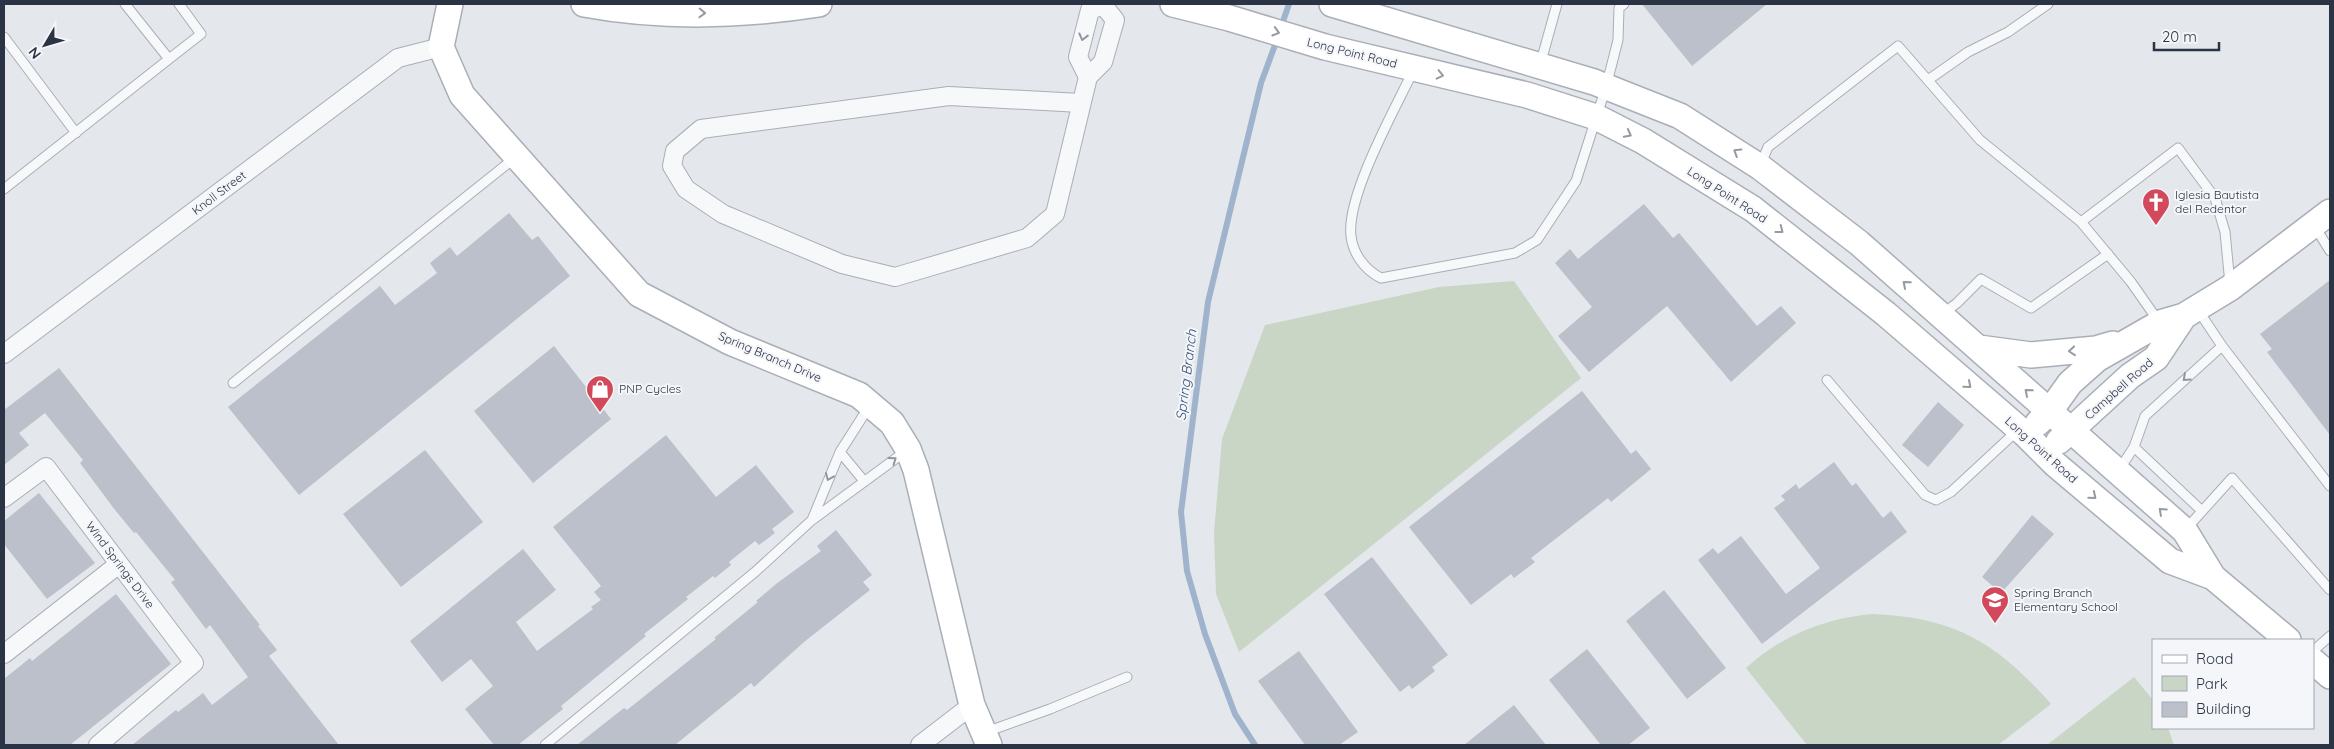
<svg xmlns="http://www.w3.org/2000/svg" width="2334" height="749" font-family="Quicksand,sans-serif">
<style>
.green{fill:#c9d6c5}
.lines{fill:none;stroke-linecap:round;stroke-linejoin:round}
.stream{stroke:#9fb4cc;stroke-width:6}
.building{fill:#bbc0ca}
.lane-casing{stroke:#a9aeb7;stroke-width:11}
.street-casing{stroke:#a9aeb7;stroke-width:20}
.secondary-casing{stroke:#a9aeb7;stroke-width:28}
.lane{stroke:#f7f8fa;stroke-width:9}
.street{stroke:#f7f8fa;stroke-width:18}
.secondary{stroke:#fff;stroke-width:25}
.oneway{stroke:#959aa2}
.oneway2{stroke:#9196a0}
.labels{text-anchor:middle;stroke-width:4;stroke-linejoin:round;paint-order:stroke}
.street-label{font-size:12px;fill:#2b3445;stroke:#f4f6f9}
.poi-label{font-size:12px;fill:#2b3445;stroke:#f4f6f9;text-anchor:start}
.water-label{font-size:14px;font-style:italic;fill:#34527a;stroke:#f4f6f9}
</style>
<rect width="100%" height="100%" fill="#e4e7ec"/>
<path class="green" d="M 1514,281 L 1581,378 L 1239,652 L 1216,594 L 1214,533 L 1222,439 L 1265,325 L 1439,287 Z
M 1872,614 C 1955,617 1997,643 2051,704 L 1998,745 L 1807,745 L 1746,668 C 1781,636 1825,618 1872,614 Z
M 2134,677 L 2153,700 L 2153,728 L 2168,728 L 2174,745 L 2047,745 Z"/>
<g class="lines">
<path class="stream" d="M 1281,27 L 1289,4
M 1255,745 L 1235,714 L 1205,634 L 1187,571 L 1181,512 L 1208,302 L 1261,83 L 1278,37"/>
</g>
<path class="building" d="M 1642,4 L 1767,4 L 1692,66 Z
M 1644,204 L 1673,238 L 1679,233 L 1757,326 L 1781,306 L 1796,323 L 1731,382 L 1667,306 L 1589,372 L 1558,336 L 1592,307 L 1555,263 L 1570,249 L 1578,259 Z
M 509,213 L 532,240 L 538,236 L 570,276 L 299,495 L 228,407 L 380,286 L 395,305 L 437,273 L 430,263 L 450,247 L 457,256 Z
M 2330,280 L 2330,435 L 2267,352 L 2272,349 L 2260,334 Z
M 554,346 L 611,419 L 533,483 L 474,411 Z
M 59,368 L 260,625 L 258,626 L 277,650 L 269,656 L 339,745 L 132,745 L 176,710 L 178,712 L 203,693 L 212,705 L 248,677 L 210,625 L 206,629 L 188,605 L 171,582 L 175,580 L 136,532 L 134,533 L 115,510 L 80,463 L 83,460 L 45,413 L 19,433 L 29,445 L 4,465 L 4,410 Z
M 1582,391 L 1631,454 L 1636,450 L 1651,469 L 1611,502 L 1608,498 L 1531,558 L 1535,562 L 1514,578 L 1511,574 L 1471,605 L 1409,527 Z
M 1938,402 L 1964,425 L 1928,467 L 1902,445 Z
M 666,435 L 716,497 L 756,465 L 794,512 L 772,529 L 775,533 L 759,545 L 755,541 L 729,562 L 731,565 L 715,578 L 713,576 L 686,597 L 688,599 L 644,634 L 646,636 L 561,706 L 563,709 L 518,745 L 494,745 L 465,709 L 493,686 L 471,659 L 442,682 L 410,641 L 523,549 L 556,590 L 516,622 L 537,651 L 593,609 L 591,607 L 601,600 L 594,592 L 601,586 L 553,527 Z
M 425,450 L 483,522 L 401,587 L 343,514 Z
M 1834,462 L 1852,486 L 1856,483 L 1883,518 L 1891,511 L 1907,532 L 1762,644 L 1698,560 L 1713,548 L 1718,554 L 1741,536 L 1786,594 L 1820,568 L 1774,508 L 1785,500 L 1781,496 L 1796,484 L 1799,489 Z
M 39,493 L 95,563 L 47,599 L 4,544 L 4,521 Z
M 2032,515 L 2054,534 L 2001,593 L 1982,577 Z
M 836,530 L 872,575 L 863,582 L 870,590 L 804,642 L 754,687 L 751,683 L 675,745 L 577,745 L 624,708 L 627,710 L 716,639 L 714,638 L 758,602 L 756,601 L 776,584 L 821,551 L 817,546 Z
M 1372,557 L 1448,655 L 1432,667 L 1435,671 L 1412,689 L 1409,685 L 1400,692 L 1324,594 Z
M 1664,590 L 1726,668 L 1687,699 L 1626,621 Z
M 116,594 L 171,664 L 70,745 L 4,745 L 4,679 L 30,658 L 32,661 Z
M 1587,649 L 1650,728 L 1628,745 L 1601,745 L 1549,680 Z
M 1299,651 L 1358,732 L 1339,745 L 1305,745 L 1258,681 Z
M 1514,705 L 1546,745 L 1464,745 Z"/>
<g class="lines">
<g class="lane-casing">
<path id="lane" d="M 4,37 L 76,133
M 169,59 L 201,34 L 179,4
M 1540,65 L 1557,4
M 1413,71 C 1395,109 1346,196 1351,236 C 1353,254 1365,270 1381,278 L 1515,253 L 1537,240 L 1576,181 L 1606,87 L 1618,40 L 1619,8 L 1624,4
M 1928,80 L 1968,52 L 2008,32 L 2048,4
M 1760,166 L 1768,147 L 1898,46 L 1980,140 L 2081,222 L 2178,148 L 2215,198 L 2225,232 L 2230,284
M 4,189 L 169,59 L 125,4
M 2081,222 L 2131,282 L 2159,322
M 2314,225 L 2330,251
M 2198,310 L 2222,346 L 2330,486
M 1941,315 L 1957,303 L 1981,279 L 2031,308 L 2108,254
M 1827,380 L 1925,495 L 1936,500 L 1951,492 L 2019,429
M 233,383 L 516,157
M 2134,447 L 2202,511
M 840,452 L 864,481
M 2119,470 L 2134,447 L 2145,416 L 2222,346
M 812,520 L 840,452 L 870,405
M 2186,529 L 2232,478 L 2330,590
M 2313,651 L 2330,636
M 986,732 L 1050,709 L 1127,677
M 545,745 L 755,572 L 812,520 L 906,451"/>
</g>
<g class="street-casing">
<path id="street" d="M 1088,77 L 1078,57 L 1090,10 L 1103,5
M 1081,103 L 949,96 L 701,129 L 675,151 L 672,166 L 686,189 L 723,214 L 842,264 L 895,277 L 1027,238 L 1055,214 L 1088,77 L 1103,62 L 1115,20 L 1103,5
M 4,354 L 398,58 L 441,47
M 4,498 L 46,467 L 194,663 L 98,745
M 4,654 L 119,564
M 920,745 L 972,705"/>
</g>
<g class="secondary-casing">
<path id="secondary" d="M 450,4 L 441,47 L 462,95 L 639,294 L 730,342 L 859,395 L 892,423 L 908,449 L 916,470 L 972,705 L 989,745
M 584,4 C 660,18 742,16 819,4
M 1173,4 L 1229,18 L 1325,47 L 1527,95 L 1596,117 L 1643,141 L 1753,209 L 1886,314 L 2025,434 L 2055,464 L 2170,561 L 2213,577
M 1332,4 L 1594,82 L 1680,116 L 1760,167 L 1859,243 L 2185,531 L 2213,577 L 2288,640
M 1979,348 L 2031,355 L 2096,349 L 2113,344
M 2038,423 L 2050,411 L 2070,383 L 2097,359 L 2160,323 L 2184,316 L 2230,288 L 2330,212
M 2059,441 L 2130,376 L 2156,358 L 2184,316
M 2313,661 L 2330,676"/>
</g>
<use href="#lane" class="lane"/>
<use href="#street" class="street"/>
<use href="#secondary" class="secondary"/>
</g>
<defs><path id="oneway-chevron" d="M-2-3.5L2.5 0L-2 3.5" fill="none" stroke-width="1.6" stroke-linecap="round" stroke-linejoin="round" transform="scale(1.25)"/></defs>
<g class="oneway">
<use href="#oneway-chevron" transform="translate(702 13) rotate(2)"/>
<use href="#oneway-chevron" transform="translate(1276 32) rotate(17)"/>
<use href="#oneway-chevron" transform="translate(1440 75) rotate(13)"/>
<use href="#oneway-chevron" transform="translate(1628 134) rotate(28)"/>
<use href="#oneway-chevron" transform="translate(1737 152) rotate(-148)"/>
<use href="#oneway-chevron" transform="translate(1780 230) rotate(38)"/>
<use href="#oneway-chevron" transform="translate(1906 284) rotate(-139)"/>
<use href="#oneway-chevron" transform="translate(2072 351) rotate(175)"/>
<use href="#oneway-chevron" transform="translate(1968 385) rotate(41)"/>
<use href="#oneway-chevron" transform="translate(2028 392) rotate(-139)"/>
<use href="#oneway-chevron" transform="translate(2093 496) rotate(40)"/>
<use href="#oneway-chevron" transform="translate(2162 511) rotate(-138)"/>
</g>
<g class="oneway2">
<use href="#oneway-chevron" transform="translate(1083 37) rotate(104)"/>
<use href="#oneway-chevron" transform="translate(2186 378) rotate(138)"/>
<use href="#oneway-chevron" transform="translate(893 460) rotate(-36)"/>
<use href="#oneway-chevron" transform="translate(829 477) rotate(113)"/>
</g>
<defs>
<g id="church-pin" transform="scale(1.4375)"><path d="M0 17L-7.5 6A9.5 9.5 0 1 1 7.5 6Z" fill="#d1495b" stroke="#f4f6f9"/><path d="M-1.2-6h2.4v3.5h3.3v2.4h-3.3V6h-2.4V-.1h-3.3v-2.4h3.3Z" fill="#fff"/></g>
<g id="shop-pin" transform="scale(1.4375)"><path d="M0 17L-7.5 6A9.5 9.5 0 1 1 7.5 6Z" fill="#d1495b" stroke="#f4f6f9"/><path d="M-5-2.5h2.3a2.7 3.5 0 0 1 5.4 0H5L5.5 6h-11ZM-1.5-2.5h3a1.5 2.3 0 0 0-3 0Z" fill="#fff"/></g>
<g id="school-pin" transform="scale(1.4375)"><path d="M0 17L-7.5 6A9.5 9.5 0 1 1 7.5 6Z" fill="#d1495b" stroke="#f4f6f9"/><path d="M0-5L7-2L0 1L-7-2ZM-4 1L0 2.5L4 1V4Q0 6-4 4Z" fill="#fff"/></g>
</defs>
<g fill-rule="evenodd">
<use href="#church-pin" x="2156" y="202"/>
<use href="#shop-pin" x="600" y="389"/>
<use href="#school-pin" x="1995" y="600"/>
</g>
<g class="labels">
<g class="street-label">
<text transform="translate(1352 53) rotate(14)" y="4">Long Point Road</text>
<text transform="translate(219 193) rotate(-37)" y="4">Knoll Street</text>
<text transform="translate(1727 195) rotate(33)" y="4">Long Point Road</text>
<text transform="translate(770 357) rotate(23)" y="4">Spring Branch Drive</text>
<text transform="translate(2119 389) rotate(-41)" y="4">Campbell Road</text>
<text transform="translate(2041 450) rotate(42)" y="4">Long Point Road</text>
<text transform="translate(120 565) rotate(53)" y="4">Wind Springs Drive</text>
</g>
<g class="poi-label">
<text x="2175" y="199">Iglesia Bautista<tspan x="2175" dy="14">del Redentor</tspan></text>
<text x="619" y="393">PNP Cycles</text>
<text x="2014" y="597">Spring Branch<tspan x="2014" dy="14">Elementary School</tspan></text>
</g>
<g class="water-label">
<text transform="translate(1186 375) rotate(-83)" y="5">Spring Branch</text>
</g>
</g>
<rect width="2334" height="749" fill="none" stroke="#2b3445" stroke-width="10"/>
<rect x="2152" y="639" width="162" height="90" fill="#f4f6f9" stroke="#a4a8b1"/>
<rect x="2162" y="655" width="25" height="8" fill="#ffffff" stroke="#a4a8b1"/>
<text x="2196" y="664" font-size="15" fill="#2b3445">Road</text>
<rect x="2162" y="676" width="25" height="15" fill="#c9d6c5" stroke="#a4a8b1"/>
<text x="2196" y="689" font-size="15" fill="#2b3445">Park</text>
<rect x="2162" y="702" width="25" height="15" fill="#bbc0ca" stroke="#a4a8b1"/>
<text x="2196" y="714" font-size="15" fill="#2b3445">Building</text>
<g transform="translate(45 45) rotate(232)" stroke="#f4f6f9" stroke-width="4" paint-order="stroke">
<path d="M0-4L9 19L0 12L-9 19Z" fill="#2b3445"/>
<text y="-8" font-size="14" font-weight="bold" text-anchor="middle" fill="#2b3445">N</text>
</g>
<path d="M2154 42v8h65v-8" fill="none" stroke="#2b3445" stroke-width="2.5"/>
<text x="2162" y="42" font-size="15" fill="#2b3445" stroke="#f4f6f9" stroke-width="4" paint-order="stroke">20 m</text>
</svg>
